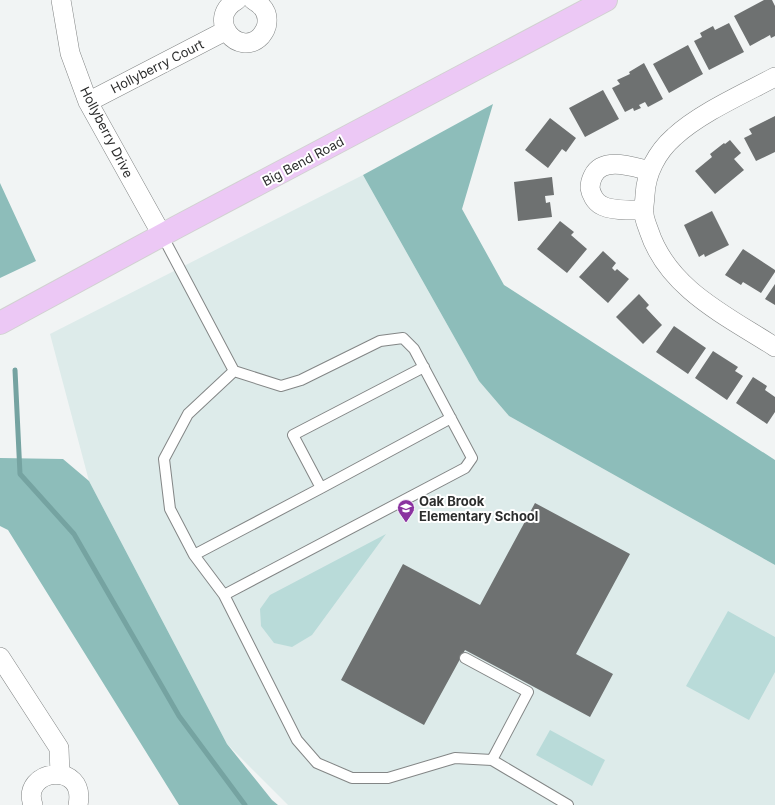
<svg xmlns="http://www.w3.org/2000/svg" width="775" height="805" font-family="Inter,sans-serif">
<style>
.built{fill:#ddebea}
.green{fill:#b9dbd9}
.forest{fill:#8dbdba}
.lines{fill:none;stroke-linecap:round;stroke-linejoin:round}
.stream{stroke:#75a3a1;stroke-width:5}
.building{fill:#6e7171}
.lane-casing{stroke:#838686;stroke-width:12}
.street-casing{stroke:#838686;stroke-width:20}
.primary-casing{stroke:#d1d1d1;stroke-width:24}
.lane{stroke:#fff;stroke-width:10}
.street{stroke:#fff;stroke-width:19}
.primary{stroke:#ecc8f5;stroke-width:22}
.labels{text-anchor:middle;stroke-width:4;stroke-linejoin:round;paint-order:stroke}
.street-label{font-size:13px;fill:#2c2d2d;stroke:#fff}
.poi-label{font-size:13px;font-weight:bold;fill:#2c2d2d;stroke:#fff;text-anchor:start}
</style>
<rect width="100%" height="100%" fill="#f1f4f4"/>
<path class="built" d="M 363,175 L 479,381 L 509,416 L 775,565 L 775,805 L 288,805 L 227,744 L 89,481 L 50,334 Z"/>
<path class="green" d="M 386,534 L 312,635 L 292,647 L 274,643 L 261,626 L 260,609 L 270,595 Z
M 728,611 L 775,637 L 775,672 L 749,720 L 686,686 Z
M 550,730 L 605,760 L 592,786 L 536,755 Z"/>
<path class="forest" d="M 493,104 L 462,209 L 504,285 L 775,460 L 775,565 L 509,416 L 479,381 L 363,175 Z
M 0,183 L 36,261 L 0,278 Z
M 0,458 L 63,459 L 89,481 L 227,744 L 272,800 L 278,805 L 179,805 L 8,530 L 0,526 Z"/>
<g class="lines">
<path class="stream" d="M 15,370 L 20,474 L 74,534 L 179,716 L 245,805"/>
</g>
<path class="building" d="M 764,0 L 772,0 L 775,6 L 775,36 L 771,38 L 770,35 L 750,46 L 734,16 Z
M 729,23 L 744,52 L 709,70 L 694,41 L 702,37 L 700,33 L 713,26 L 715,30 Z
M 688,45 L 703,74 L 669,93 L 653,64 Z
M 644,63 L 663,99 L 648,107 L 645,102 L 639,105 L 641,108 L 634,111 L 633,108 L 625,112 L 612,88 L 620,84 L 617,80 L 630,74 L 629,72 Z
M 603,90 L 619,119 L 585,137 L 569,108 Z
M 775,116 L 775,152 L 756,161 L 744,138 L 752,134 L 749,129 Z
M 550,118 L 576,138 L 566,152 L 562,149 L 548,168 L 525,150 Z
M 730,140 L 741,153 L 734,159 L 744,170 L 715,194 L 695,171 L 712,157 L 710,154 L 724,143 L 725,144 Z
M 552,177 L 554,195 L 545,196 L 546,203 L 550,202 L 552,217 L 518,221 L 514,182 Z
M 712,211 L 729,245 L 705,257 L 704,254 L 699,257 L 684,225 Z
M 560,221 L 574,232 L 571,235 L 587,249 L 567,273 L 537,249 Z
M 743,249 L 775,270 L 775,272 L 761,293 L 743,282 L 741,285 L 725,275 Z
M 603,251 L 616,263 L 612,268 L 615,271 L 617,269 L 629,279 L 608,303 L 579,277 Z
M 775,284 L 775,305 L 765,299 Z
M 639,294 L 649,305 L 646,308 L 662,325 L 643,344 L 616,317 Z
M 674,326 L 706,348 L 688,374 L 656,352 Z
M 713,351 L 738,367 L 735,371 L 743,376 L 727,400 L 695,378 Z
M 753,377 L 767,386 L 765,390 L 775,397 L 775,412 L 767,424 L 736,403 Z
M 535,503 L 630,554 L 576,654 L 613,674 L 590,717 L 465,650 L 424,725 L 341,680 L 403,564 L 480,605 Z"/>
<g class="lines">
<g class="lane-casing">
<path id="lane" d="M 162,235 L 234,371
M 321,488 L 293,435 L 424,367
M 194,555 L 321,488 L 451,418
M 224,595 L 465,468 L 472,458 L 414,349 L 403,338 L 380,341 L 301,380 L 281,386 L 234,371 L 188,414 L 164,459 L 170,509 L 194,555 L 224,595 L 297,740 L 317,763 L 352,778 L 388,778 L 455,758 L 492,760 L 568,805
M 465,658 L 528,692 L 492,760"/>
</g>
<g class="street-casing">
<path id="street" d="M 61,0 L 70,53 L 88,102 L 162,235
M 237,0 C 204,19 239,59 261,36 C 264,32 267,28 267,22 C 268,12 262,5 253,0
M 775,77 C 743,94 700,113 674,137 C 657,152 646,173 645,195 C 645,201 643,208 644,213 C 644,219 647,225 649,231 C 668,289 727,316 775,347
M 88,102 L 225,31
M 644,210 C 633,210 610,211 601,205 C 595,202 591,194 590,188 C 590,183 591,180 593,176 C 603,156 633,167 650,171
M 0,657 L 59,748 L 60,774
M 33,805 C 20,769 87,760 78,805"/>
</g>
<g class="primary-casing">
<path id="primary" d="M 0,323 L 175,228 L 606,0"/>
</g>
<use href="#lane" class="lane"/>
<use href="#street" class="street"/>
<use href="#primary" class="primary"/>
</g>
<defs>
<g id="school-pin" transform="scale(0.9)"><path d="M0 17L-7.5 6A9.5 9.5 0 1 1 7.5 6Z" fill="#8a33a0" stroke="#fff"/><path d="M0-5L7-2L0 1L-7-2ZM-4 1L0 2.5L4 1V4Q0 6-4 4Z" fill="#fff"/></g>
</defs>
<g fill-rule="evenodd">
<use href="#school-pin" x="406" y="508"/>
</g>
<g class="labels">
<g class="street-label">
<text transform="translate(157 66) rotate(-27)" y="5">Hollyberry Court</text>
<text transform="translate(107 132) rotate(63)" y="5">Hollyberry Drive</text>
<text transform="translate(303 161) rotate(-28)" y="5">Big Bend Road</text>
</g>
<g class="poi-label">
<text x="419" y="506">Oak Brook<tspan x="419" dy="15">Elementary School</tspan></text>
</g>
</g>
</svg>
